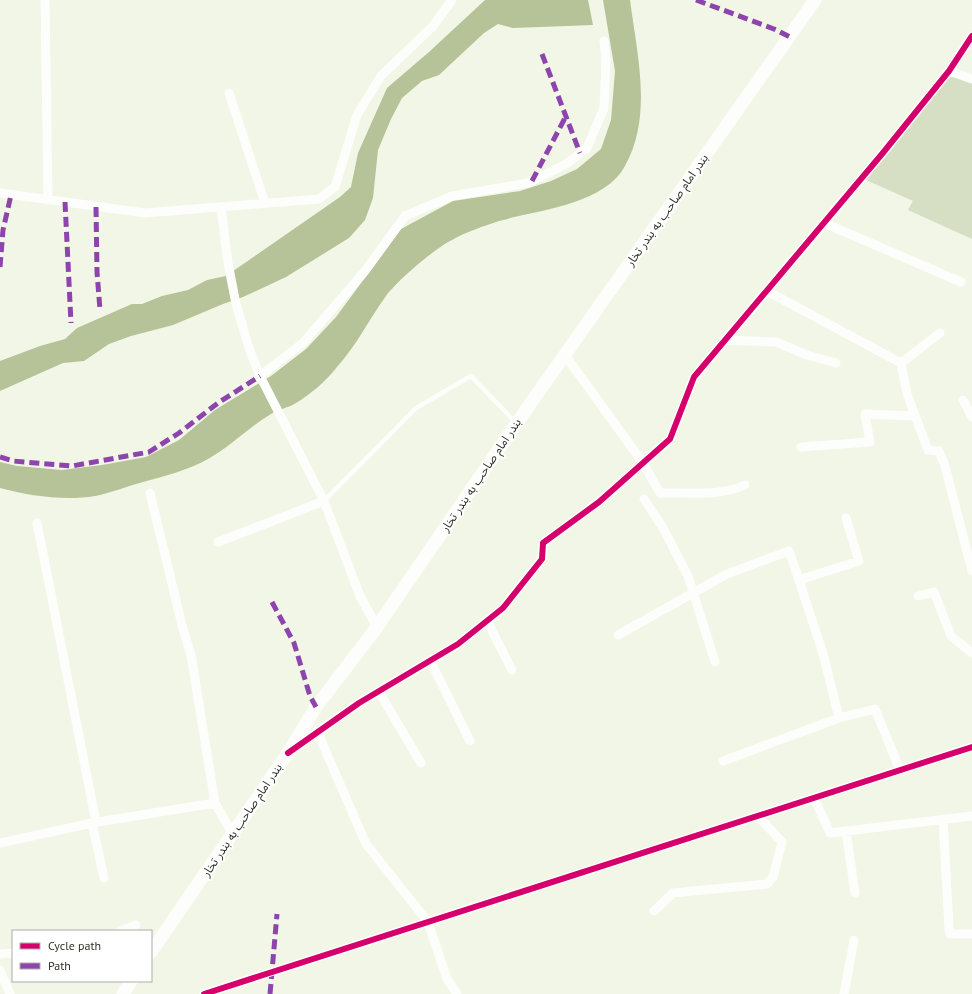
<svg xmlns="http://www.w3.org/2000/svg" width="972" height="994" font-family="'PT Sans','Noto Sans Arabic',sans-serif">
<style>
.green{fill:#d6dec3}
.water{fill:#b6c298}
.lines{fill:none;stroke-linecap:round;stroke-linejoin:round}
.service{stroke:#fdfefb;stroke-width:4.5}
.minor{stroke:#fdfefb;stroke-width:9}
.secondary{stroke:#fdfefb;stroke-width:13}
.quiet{stroke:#8e44ad;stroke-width:5;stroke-dasharray:10 5;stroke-linecap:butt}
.cycleway-casing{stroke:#fff;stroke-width:8}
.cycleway{stroke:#d6006c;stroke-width:6}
.labels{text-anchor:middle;stroke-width:4;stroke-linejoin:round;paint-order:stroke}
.street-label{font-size:12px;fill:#303328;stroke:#fff}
</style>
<rect width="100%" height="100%" fill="#f1f6e6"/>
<path class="green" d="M 951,74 L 972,81 L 972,239 L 908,210 L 913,201 L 866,180 Z"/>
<path class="water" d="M 485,0 L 588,0 L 593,25 L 513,28 L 498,24 L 484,33 L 439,75 L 422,81 L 402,98 L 391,119 L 378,150 L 373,198 L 365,220 L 349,238 L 286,277 L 243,297 L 223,304 L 173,325 L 131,336 L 109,344 L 84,361 L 63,363 L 0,391 L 0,361 L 40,346 L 65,339 L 77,328 L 132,304 L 142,304 L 162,296 L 188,290 L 207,280 L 226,276 L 340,197 L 351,187 L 358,153 L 387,88 L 429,52 Z
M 603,0 L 630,0 C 637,54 653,116 625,166 C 604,205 537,210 499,221 C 484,226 466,232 452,240 C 434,249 398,280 386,296 C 369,319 357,345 337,367 C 326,381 311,394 296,403 C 288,408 279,409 271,414 C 249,427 230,447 208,459 C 188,470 165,476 143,482 C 127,486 111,493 95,496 C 64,501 30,496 0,488 L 0,462 L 17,466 L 62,470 L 102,465 L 146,457 L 179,440 L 215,410 L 271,376 L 306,349 L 336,317 L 401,229 L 453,201 L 520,191 L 551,181 L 577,169 L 601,149 L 611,120 L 615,71 Z"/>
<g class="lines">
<path class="service" d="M 324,501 L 416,408 L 471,376 L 515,422"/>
<path class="minor" d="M 45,0 L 48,200
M 949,71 L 972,79
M 229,93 L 265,203
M 0,193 L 145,213 L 319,199 L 335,187 L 357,115 L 381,76 L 433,26 L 452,0
M 221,207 L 228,263 L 236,304 L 249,348 L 260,376 L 324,501 L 360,596 L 377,627
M 824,223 L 961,282
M 767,291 L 901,363 L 907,394 L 928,450 L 939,451 L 945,466 L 972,571
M 725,340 L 776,342 L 807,355 L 836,363
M 565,355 L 643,463 L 660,493 C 687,492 720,497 745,485
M 901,363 L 940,333
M 260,376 L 303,343 L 365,271 L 405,216 L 452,196 L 528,183 L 566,164 L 587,148 L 604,108 L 606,60 L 604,41
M 963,400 L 972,417
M 801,447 L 870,442 L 865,414 L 915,416
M 150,493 L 183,629 L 191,655 L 215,803 L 232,833
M 644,499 L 663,528 L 688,576 L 715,662
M 37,523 L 96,822
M 218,542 L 324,501
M 918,596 L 934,592 L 951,636 L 972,653
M 487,621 L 512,670
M 618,635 L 727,574 L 789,551 L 799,580
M 430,660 L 470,741
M 379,692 L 421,763
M 839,718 L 824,657 L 799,580 L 859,561 L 846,518
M 317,731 L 366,844 L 428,922 L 447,979 L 457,994
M 293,749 L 359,703 L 458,644 L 503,608 L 542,559 L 543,543 L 599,502 L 670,439 L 694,377 L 882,154 L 949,71 L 972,36
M 723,761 L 839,718 L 875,709 L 900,770
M 814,798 L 830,833 L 972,816
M 943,819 L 949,929 L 950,934 L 972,934
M 92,823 L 104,878
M 846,831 L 855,893
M 0,843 L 92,823 L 215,803
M 654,911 L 673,893 L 767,884 L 773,877 L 782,842 L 758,816
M 120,931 L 136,925
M 0,954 L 13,953
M 0,970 L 10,994
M 204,994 L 972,747
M 844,994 L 854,940"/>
<path class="secondary" d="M 151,952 L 288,753 L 316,707 L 377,627 L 516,424 L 815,0
M 123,994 L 131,981"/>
<path class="quiet" d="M 696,0 L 774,29 L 790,37
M 542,54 L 580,153
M 532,181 L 566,116
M 65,202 L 71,323
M 96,207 L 97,272 L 100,310
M 0,267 L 3,230 L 11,195
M 0,457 L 13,461 L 72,466 L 149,452 L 179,433 L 218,403 L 260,376
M 272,602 L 294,643 L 310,696 L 316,707
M 270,994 L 277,914"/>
<g class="cycleway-casing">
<path id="cycleway" d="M 288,753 L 359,703 L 458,644 L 503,608 L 542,559 L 543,543 L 599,502 L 670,439 L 694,377 L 882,154 L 949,71 L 972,36
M 204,994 L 972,747"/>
</g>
<use href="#cycleway" class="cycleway"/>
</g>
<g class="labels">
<g class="street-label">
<text transform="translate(667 210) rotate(-55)" y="4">بندر امام صاحب به بندر تخار</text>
<text transform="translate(481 475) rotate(-56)" y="4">بندر امام صاحب به بندر تخار</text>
<text transform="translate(242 820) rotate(-56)" y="4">بندر امام صاحب به بندر تخار</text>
</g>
</g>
<rect x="12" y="930" width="140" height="52" fill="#ffffff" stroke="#acada9"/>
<rect x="20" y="943" width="20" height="6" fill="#d6006c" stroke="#acada9"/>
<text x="48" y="950" font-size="12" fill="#303328">Cycle path</text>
<rect x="20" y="963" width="20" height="6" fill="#8e44ad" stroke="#acada9"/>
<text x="48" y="970" font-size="12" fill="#303328">Path</text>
</svg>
